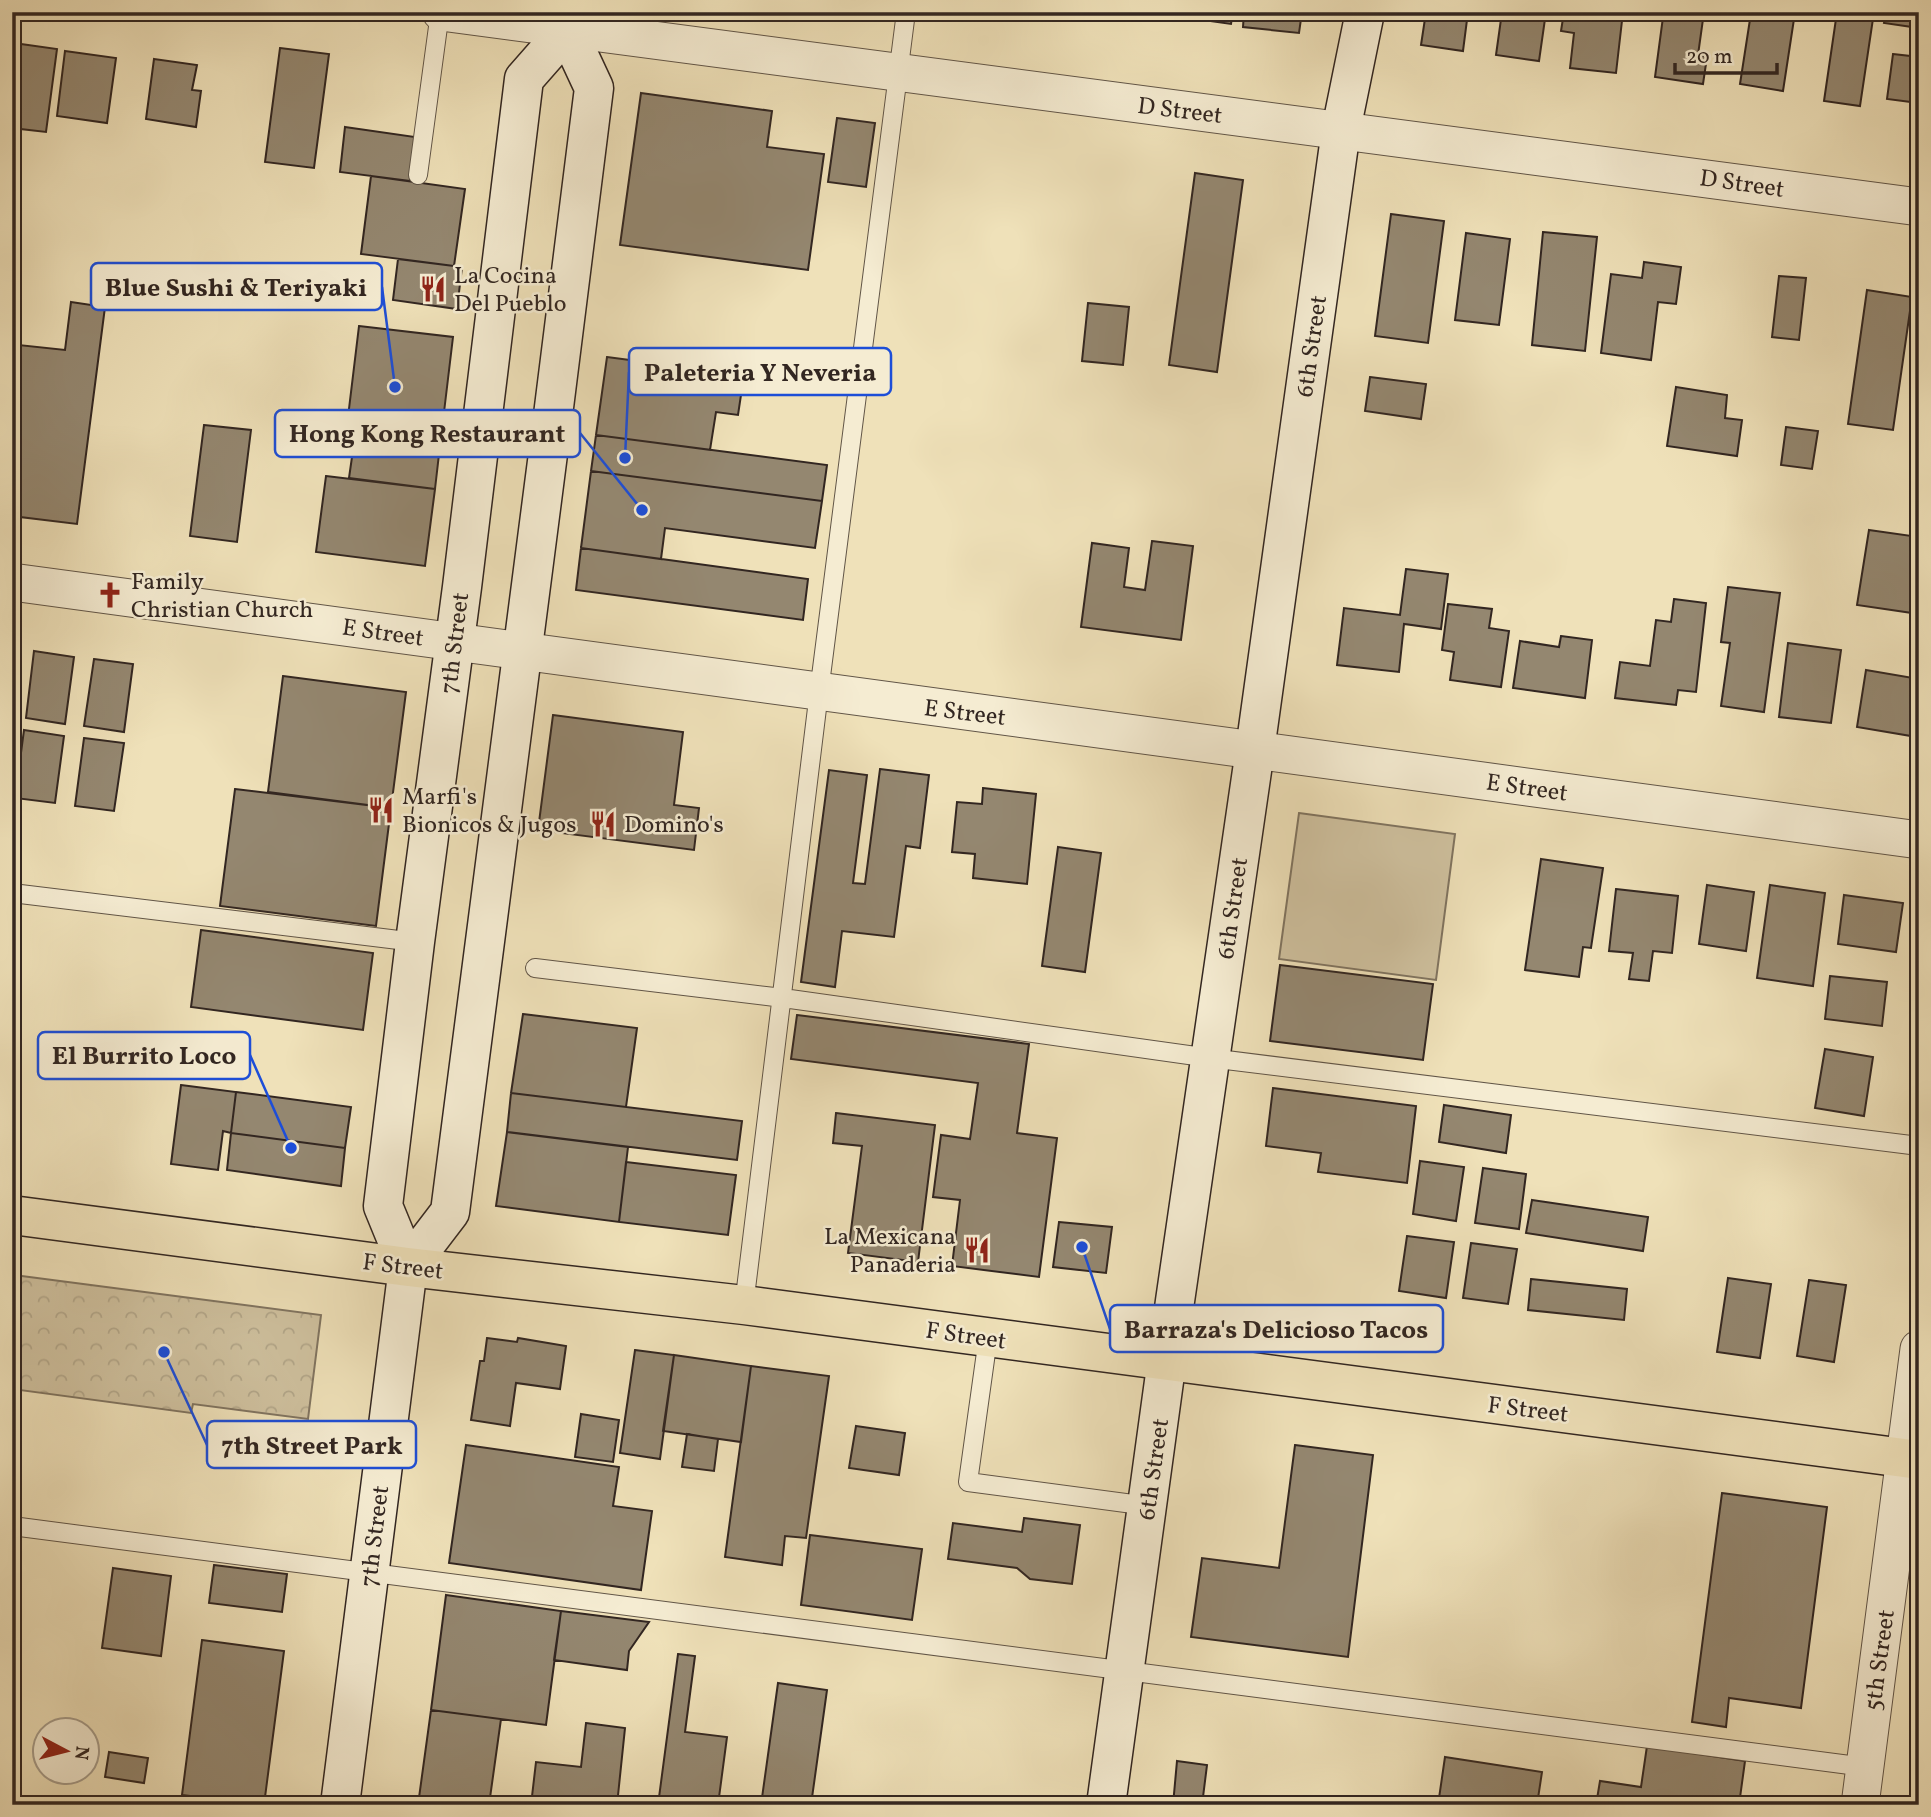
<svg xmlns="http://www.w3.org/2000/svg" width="1931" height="1817" font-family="Vollkorn,serif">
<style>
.green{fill:#cfc19f;stroke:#807460;stroke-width:2}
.forest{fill:url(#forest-crowns);stroke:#807460;stroke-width:2}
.building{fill:#948770;stroke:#322621;stroke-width:2}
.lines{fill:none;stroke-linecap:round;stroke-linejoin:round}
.lane-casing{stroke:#615547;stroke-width:20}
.street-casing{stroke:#615547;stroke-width:39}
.secondary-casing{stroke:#322621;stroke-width:41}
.primary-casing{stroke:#322621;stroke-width:41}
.lane{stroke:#f5ecd2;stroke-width:18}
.street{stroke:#f5ecd2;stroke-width:37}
.secondary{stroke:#f5ecd2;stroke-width:38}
.primary{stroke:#efe1b9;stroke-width:38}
.labels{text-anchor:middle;stroke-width:5;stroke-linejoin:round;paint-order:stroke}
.street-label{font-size:24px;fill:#322621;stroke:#f5ecd2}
.poi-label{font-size:24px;fill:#322621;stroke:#f5ecd2;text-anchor:start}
.leader{fill:none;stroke:#1d4ed8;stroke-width:2.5}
.callout-dot{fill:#1d4ed8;stroke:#f5ecd2;stroke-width:2.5}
.callout{fill:#f5ecd2;stroke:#1d4ed8;stroke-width:2.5}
.callout-label{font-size:26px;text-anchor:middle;font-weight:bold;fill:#322621}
</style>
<defs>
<pattern id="forest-crowns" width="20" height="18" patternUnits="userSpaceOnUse" patternTransform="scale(1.75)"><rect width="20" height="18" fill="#cfc19f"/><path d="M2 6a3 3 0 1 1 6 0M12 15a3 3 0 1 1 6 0" fill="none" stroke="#b2a689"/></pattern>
</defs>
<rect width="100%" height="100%" fill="#efe1b9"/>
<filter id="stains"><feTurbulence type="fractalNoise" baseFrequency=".00286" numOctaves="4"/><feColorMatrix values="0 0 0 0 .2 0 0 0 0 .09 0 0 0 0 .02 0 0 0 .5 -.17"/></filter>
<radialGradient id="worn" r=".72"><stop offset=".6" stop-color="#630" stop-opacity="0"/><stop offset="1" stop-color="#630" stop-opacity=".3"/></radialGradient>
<path class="green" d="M 1299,813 L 1455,834 L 1436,980 L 1279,959 Z"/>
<path class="forest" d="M 14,1275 L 321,1315 L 308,1419 L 193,1404 L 191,1413 L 12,1389 Z"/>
<path class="building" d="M 1188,12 L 1233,12 L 1231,24 L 1188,18 Z
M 1244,12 L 1302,12 L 1299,33 L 1243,27 Z
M 1426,12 L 1468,12 L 1463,51 L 1421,45 Z
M 1502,12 L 1546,12 L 1539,61 L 1496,55 Z
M 1564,12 L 1623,12 L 1616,73 L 1570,68 L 1574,33 L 1561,31 Z
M 1683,12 L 1704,12 L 1698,55 L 1707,57 L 1703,84 L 1655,77 L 1663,17 L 1682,19 Z
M 1837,12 L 1874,12 L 1860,106 L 1824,101 Z
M 1886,12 L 1919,12 L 1919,28 L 1884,23 Z
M 1751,13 L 1794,19 L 1783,91 L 1740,84 Z
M 21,44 L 57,49 L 46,132 L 12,128 L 12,110 Z
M 280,48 L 329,54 L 314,168 L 265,162 Z
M 65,51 L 116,58 L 107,123 L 57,116 Z
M 1893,54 L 1919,57 L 1919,103 L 1887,99 Z
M 154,59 L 197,65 L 192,90 L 201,91 L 196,127 L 146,119 Z
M 641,93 L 772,111 L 767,147 L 824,154 L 808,270 L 620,245 Z
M 837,118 L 875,123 L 866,187 L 828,182 Z
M 345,127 L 415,137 L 410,181 L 340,172 Z
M 1195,173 L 1243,180 L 1217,372 L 1169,365 Z
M 371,176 L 465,189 L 454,266 L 361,254 Z
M 1391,214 L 1444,221 L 1428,343 L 1375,336 Z
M 1543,232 L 1597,237 L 1585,351 L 1532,345 Z
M 1466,233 L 1510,239 L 1499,325 L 1455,320 Z
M 398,259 L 462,267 L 457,309 L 393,300 Z
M 1644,262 L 1681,267 L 1676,304 L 1658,302 L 1651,360 L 1601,353 L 1611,274 L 1642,278 Z
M 1779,276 L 1806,278 L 1799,340 L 1772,337 Z
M 1867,290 L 1912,297 L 1893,430 L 1848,424 Z
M 71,302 L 105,307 L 77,524 L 12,516 L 12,398 L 19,345 L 65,350 Z
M 1088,303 L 1129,307 L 1123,365 L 1082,361 Z
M 359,326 L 453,337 L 439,454 L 345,442 Z
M 607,357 L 744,375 L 738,415 L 716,412 L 710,450 L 596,435 Z
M 1370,377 L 1426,384 L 1421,419 L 1365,411 Z
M 1676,387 L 1727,395 L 1725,418 L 1742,420 L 1737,456 L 1667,446 Z
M 204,425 L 251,430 L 237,542 L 190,536 Z
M 1786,427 L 1818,431 L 1812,469 L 1781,465 Z
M 596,435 L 827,465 L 822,501 L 591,471 Z
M 354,443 L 439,454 L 435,489 L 349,478 Z
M 591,471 L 822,501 L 815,548 L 665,528 L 661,559 L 581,548 Z
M 326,476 L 435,489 L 425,566 L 316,552 Z
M 1869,530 L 1919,537 L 1919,614 L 1857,605 Z
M 1152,541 L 1193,546 L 1181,640 L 1081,627 L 1092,543 L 1129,548 L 1124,587 L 1145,590 Z
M 581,548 L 808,579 L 803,620 L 576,590 Z
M 1406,569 L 1448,574 L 1441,629 L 1404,624 L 1399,672 L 1337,665 L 1344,608 L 1400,615 Z
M 1728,587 L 1780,593 L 1764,712 L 1721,706 L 1730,643 L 1721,642 Z
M 1674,599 L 1706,603 L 1696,692 L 1678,690 L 1676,705 L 1615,698 L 1620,662 L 1650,666 L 1656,620 L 1671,622 Z
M 1448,604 L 1492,609 L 1489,628 L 1509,631 L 1501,687 L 1450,680 L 1454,652 L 1442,650 Z
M 1561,636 L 1592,640 L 1585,698 L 1513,688 L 1520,641 L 1559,647 Z
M 1788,643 L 1841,650 L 1831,723 L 1779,717 Z
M 34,651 L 74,657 L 65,724 L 26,718 Z
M 94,659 L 133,664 L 124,732 L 84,726 Z
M 1866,670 L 1919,679 L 1911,736 L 1857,727 Z
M 283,676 L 406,692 L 391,808 L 268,792 Z
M 553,715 L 683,732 L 674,805 L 699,808 L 694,850 L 538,830 Z
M 24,730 L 64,736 L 55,803 L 15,798 Z
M 84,738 L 124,743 L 114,811 L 75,806 Z
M 880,769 L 929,775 L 920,848 L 906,846 L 894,937 L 842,931 L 835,987 L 801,982 L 829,770 L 867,775 L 853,883 L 865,884 Z
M 983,788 L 1036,794 L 1027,884 L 973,878 L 975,854 L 952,852 L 957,802 L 982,804 Z
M 235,789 L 391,808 L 376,926 L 220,906 Z
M 1058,847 L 1101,853 L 1085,972 L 1042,966 Z
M 1541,859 L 1603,868 L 1591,948 L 1583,947 L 1579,977 L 1525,970 Z
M 1707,885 L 1754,892 L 1746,951 L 1699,944 Z
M 1770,885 L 1825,893 L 1813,986 L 1757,978 Z
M 1616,889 L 1678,896 L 1672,953 L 1653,951 L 1649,981 L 1629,979 L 1633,953 L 1609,951 Z
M 1844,895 L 1903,903 L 1896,952 L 1838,944 Z
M 201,930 L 373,953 L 363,1030 L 191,1007 Z
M 1280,965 L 1433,984 L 1423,1060 L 1270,1041 Z
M 1830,976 L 1887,982 L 1882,1026 L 1825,1019 Z
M 523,1014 L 637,1028 L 626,1107 L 511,1093 Z
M 797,1015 L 1029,1044 L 1017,1133 L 1057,1138 L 1039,1277 L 952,1266 L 960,1200 L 933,1197 L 941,1135 L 970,1139 L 978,1083 L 791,1059 Z
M 1825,1049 L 1873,1057 L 1864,1116 L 1815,1108 Z
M 181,1085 L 236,1092 L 231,1133 L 223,1131 L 218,1170 L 171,1164 Z
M 1273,1088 L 1416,1106 L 1407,1183 L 1318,1172 L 1321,1153 L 1266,1146 Z
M 236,1092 L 351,1107 L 345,1148 L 231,1133 Z
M 511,1093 L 742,1121 L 737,1160 L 507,1132 Z
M 1444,1105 L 1511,1115 L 1506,1153 L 1439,1142 Z
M 836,1113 L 935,1125 L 918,1262 L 848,1253 L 862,1146 L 833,1143 Z
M 507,1132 L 628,1147 L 619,1222 L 496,1206 Z
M 231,1133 L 345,1148 L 341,1186 L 227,1170 Z
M 1420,1161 L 1464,1167 L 1456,1221 L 1413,1214 Z
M 626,1162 L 736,1175 L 728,1235 L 619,1222 Z
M 1483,1168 L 1526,1174 L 1519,1229 L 1475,1223 Z
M 1532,1200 L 1648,1217 L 1643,1251 L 1526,1233 Z
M 1059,1222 L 1112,1227 L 1106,1273 L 1053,1267 Z
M 1407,1236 L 1454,1242 L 1446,1298 L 1399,1291 Z
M 1471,1243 L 1517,1249 L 1508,1304 L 1463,1298 Z
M 1728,1278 L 1771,1284 L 1760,1358 L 1717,1352 Z
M 1531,1279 L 1627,1289 L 1624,1320 L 1528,1310 Z
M 1809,1280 L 1846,1285 L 1834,1362 L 1797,1356 Z
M 487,1338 L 517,1342 L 518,1338 L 566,1346 L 560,1389 L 516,1383 L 510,1426 L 471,1420 L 480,1361 L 484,1361 Z
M 635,1350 L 674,1355 L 660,1459 L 620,1453 Z
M 674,1355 L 751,1366 L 741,1442 L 663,1431 Z
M 751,1366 L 829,1376 L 806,1538 L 785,1536 L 782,1565 L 725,1557 Z
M 581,1414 L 619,1420 L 613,1462 L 575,1457 Z
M 856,1426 L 905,1433 L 899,1475 L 849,1468 Z
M 687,1434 L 718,1439 L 714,1471 L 682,1467 Z
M 466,1445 L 619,1467 L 613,1506 L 652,1511 L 641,1590 L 449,1563 Z
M 1295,1445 L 1373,1455 L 1348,1657 L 1191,1637 L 1202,1558 L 1279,1568 Z
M 1722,1493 L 1827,1507 L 1801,1708 L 1729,1698 L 1726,1727 L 1692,1722 Z
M 1024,1518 L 1080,1525 L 1072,1584 L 1030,1579 L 1017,1568 L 948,1559 L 953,1523 L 1022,1532 Z
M 810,1535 L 922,1549 L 912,1620 L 801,1605 Z
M 214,1565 L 287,1574 L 282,1612 L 209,1603 Z
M 113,1568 L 171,1576 L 161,1656 L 102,1648 Z
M 446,1595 L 561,1611 L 546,1725 L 431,1710 Z
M 561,1611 L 649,1622 L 629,1651 L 627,1670 L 554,1660 Z
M 202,1640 L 284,1651 L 264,1805 L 182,1795 Z
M 678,1654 L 695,1656 L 685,1732 L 727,1737 L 718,1805 L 658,1805 Z
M 778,1683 L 827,1690 L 811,1805 L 761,1805 Z
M 431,1710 L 501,1719 L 489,1805 L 418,1805 Z
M 586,1723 L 625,1728 L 617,1805 L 531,1805 L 536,1762 L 581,1767 Z
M 1647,1746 L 1745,1761 L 1739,1805 L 1596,1805 L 1600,1781 L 1641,1787 Z
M 109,1752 L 148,1758 L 144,1783 L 105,1777 Z
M 1445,1757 L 1542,1772 L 1537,1805 L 1438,1805 Z
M 1177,1761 L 1207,1765 L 1202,1805 L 1173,1805 Z"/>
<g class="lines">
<g class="lane-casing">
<path id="lane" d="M 418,175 L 440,12
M 12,893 L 415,942
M 535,968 L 783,998 L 1210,1058 L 1919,1146
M 744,1305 L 819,692 L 906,12
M 988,1338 L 968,1482 L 1148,1506
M 12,1526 L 1865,1767"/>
</g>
<g class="street-casing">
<path id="street" d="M 441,12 L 1919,207
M 12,582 L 1919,840
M 1860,1805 L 1919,1349"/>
</g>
<g class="secondary-casing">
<path id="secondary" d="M 408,1267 L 383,1206 L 415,942 L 462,587 L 524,79 L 567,30
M 340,1805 L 408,1267 L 450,1212 C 498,838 548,463 594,88 L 567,30 L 570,12
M 1106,1805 L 1175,1301 L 1255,750 L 1341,130 L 1365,12"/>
</g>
<g class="primary-casing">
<path id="primary" d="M 12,1215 L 408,1267 L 744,1305 L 1919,1460"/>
</g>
<use href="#lane" class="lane"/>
<use href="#street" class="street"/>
<use href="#secondary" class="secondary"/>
<use href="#primary" class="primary"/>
</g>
<defs>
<g id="restaurant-bare" transform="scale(2.1)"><path d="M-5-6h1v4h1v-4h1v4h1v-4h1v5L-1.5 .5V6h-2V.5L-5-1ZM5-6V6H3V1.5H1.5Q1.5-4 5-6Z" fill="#8f2418" stroke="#f5ecd2" stroke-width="2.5" paint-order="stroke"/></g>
<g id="church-bare" transform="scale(2.1)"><path d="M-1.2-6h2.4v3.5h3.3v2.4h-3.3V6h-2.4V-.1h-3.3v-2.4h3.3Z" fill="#8f2418" stroke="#f5ecd2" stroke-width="2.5" paint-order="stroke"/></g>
</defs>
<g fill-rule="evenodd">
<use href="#restaurant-bare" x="433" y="289"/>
<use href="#church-bare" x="110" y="595"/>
<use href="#restaurant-bare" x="381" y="810"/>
<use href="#restaurant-bare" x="603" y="824"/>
<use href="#restaurant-bare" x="977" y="1250"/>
</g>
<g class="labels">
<g class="street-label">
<text transform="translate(1180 110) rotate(7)" y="8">D Street</text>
<text transform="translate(1742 183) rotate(8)" y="8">D Street</text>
<text transform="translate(1311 346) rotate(-82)" y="8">6th Street</text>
<text transform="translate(383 632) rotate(8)" y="8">E Street</text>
<text transform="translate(454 643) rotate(-83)" y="8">7th Street</text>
<text transform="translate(965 712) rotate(7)" y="8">E Street</text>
<text transform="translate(1527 787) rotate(8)" y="8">E Street</text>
<text transform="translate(1232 908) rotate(-82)" y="8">6th Street</text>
<text transform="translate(403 1266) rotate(7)" y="8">F Street</text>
<text transform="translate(966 1335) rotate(8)" y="8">F Street</text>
<text transform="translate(1528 1409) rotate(7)" y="8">F Street</text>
<text transform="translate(1153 1469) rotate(-82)" y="8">6th Street</text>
<text transform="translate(374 1536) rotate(-83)" y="8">7th Street</text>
<text transform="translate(1879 1660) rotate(-82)" y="8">5th Street</text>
</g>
<g class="poi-label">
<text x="454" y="283">La Cocina<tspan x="454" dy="28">Del Pueblo</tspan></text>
<text x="131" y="589">Family<tspan x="131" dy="28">Christian Church</tspan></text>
<text x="402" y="804">Marfi's<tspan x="402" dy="28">Bionicos &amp; Jugos</tspan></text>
<text x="624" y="832">Domino's</text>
<text x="956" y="1244" text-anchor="end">La Mexicana<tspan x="956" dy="28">Panaderia</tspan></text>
</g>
</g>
<path class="leader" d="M395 387L382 287M625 458L629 372M642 510L580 433M291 1148L250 1055M1082 1247L1110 1329M164 1352L207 1445"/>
<g class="callout-dot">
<circle cx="395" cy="387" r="7"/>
<circle cx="625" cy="458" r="7"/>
<circle cx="642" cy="510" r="7"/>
<circle cx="291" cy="1148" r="7"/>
<circle cx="1082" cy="1247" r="7"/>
<circle cx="164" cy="1352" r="7"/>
</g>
<g class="callout">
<rect x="91" y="263" width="291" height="47" rx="7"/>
<rect x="629" y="348" width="262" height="47" rx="7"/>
<rect x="275" y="410" width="305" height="47" rx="7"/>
<rect x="38" y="1032" width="212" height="47" rx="7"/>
<rect x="1110" y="1305" width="333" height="47" rx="7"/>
<rect x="207" y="1421" width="209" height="47" rx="7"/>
</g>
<g class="callout-label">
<text x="236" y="296">Blue Sushi &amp; Teriyaki</text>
<text x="760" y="381">Paleteria Y Neveria</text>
<text x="427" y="442">Hong Kong Restaurant</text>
<text x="144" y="1064">El Burrito Loco</text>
<text x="1276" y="1338">Barraza's Delicioso Tacos</text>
<text x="312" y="1454">7th Street Park</text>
</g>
<rect width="1931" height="1817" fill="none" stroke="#efe1b9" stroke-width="42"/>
<rect x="14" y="14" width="1903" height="1789" fill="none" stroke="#322621" stroke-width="3.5"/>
<rect x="21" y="21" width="1889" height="1775" fill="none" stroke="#322621" stroke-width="2"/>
<g transform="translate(66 1751) rotate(97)"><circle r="33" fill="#f5ecd2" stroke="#a79d8b" stroke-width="2"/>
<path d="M0-5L12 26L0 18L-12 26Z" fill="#8f2418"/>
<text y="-10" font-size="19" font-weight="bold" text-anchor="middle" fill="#322621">N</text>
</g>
<path d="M1675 63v10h102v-10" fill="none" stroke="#322621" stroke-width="3.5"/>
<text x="1686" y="63" font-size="21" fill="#322621" stroke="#f5ecd2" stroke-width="5" paint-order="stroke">20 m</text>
<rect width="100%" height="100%" filter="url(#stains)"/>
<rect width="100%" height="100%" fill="url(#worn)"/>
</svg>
